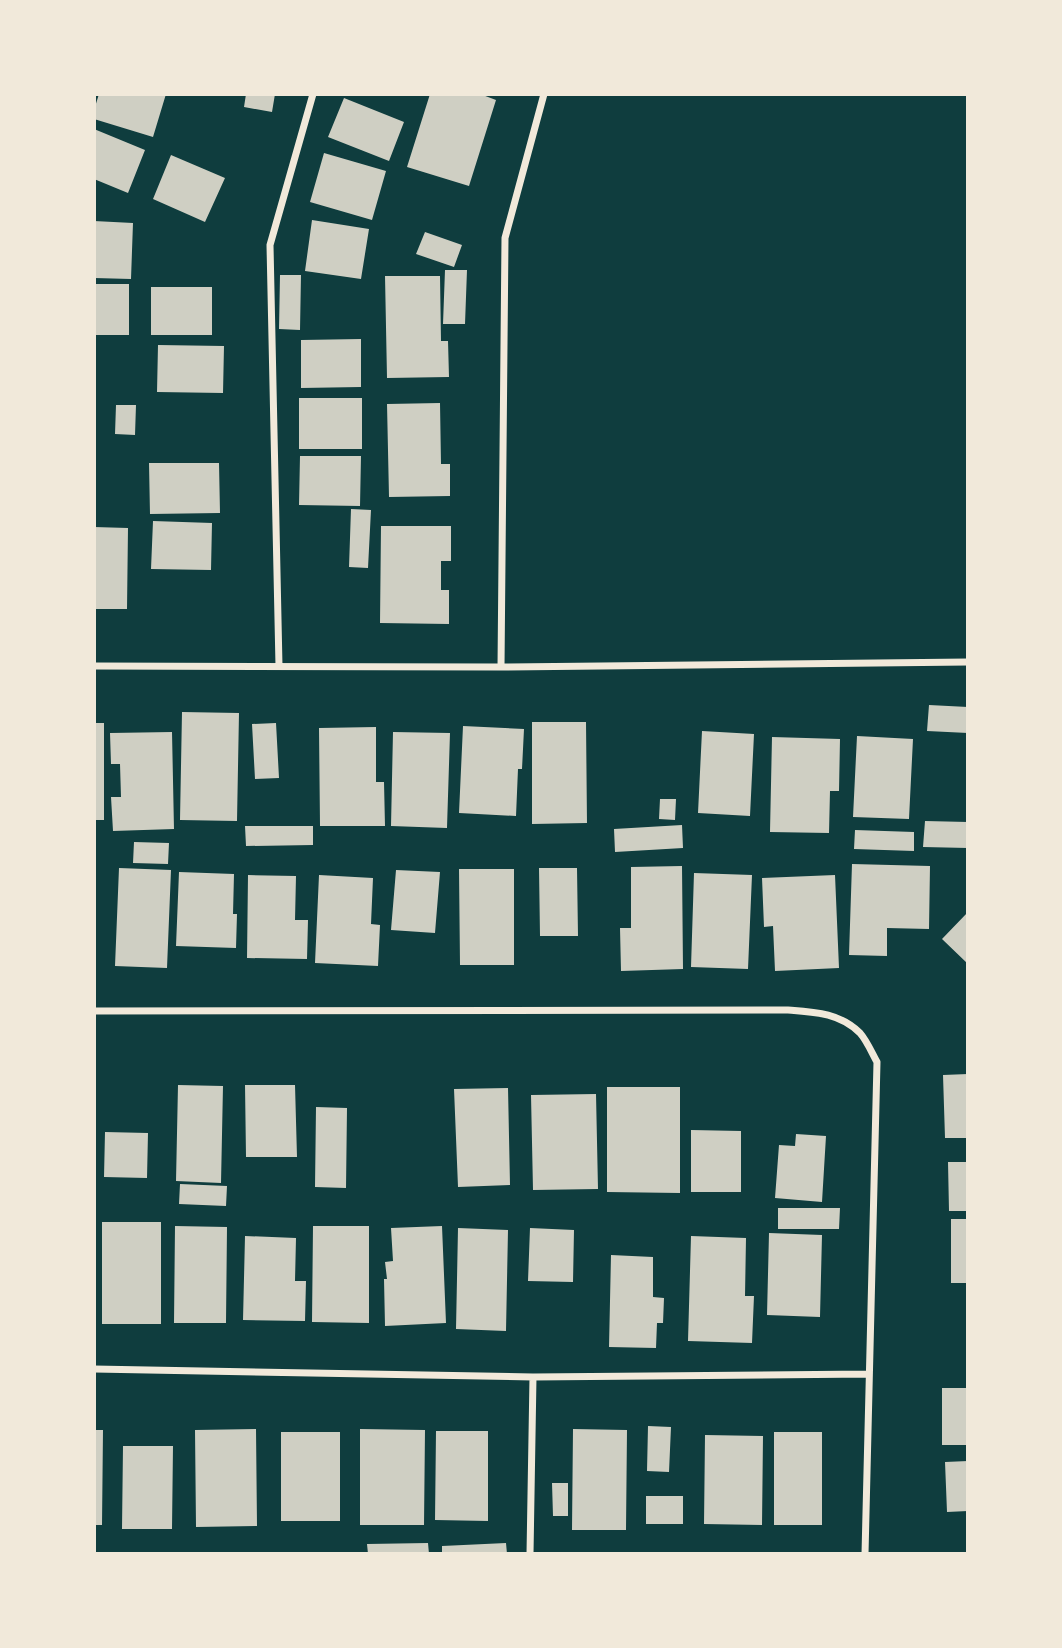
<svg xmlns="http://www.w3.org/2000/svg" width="1062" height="1648" font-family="Cabin,sans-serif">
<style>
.building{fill:#cfcfc3}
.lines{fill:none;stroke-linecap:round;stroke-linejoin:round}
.minor{stroke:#f1e9da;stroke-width:7}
</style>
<rect width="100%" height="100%" fill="#0f3d3e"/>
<path class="building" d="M 99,94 L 166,94 L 153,137 L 94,119 L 94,110 Z
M 246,94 L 275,94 L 272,112 L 244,107 Z
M 430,94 L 480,94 L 496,100 L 469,186 L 407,167 Z
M 344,98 L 404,122 L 389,161 L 328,137 Z
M 94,129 L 145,150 L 128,193 L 94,179 Z
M 324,153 L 386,171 L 372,220 L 310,202 Z
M 171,155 L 225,178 L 205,222 L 153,199 Z
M 312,220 L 369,229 L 361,279 L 305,271 Z
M 94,221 L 133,223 L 131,279 L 94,278 Z
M 425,232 L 462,245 L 454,267 L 416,254 Z
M 445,270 L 467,270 L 465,324 L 443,324 Z
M 280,275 L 301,275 L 300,330 L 279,329 Z
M 385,276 L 440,276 L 441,341 L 448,341 L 449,377 L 387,378 Z
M 94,284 L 129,284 L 129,335 L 94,335 Z
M 151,287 L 212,287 L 212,335 L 151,335 Z
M 361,339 L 361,387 L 301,388 L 301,340 Z
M 158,345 L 224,346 L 223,393 L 157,392 Z
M 299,398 L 362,398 L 362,449 L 299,449 Z
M 440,403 L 441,464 L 450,464 L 450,496 L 389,497 L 387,404 Z
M 116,405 L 136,405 L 135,435 L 115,434 Z
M 300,456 L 361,456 L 360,506 L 299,505 Z
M 149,463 L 219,463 L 220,513 L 150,514 Z
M 351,509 L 371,510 L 368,568 L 349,567 Z
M 153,521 L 212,523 L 211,570 L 151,569 Z
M 381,526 L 451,526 L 451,561 L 441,561 L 441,590 L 449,590 L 449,624 L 380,623 Z
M 94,527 L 128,528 L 127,609 L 94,609 Z
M 929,705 L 968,707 L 968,733 L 927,731 Z
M 182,712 L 239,713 L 237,821 L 180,820 Z
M 532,722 L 586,722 L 587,823 L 532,824 Z
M 94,723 L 104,723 L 104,820 L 94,820 Z
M 276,723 L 279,778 L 255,779 L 252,724 Z
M 463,726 L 524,729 L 522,769 L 518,769 L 516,816 L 459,813 Z
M 376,727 L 376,782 L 384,782 L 385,826 L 320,826 L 319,728 Z
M 702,731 L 754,734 L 750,816 L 698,813 Z
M 172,732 L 174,829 L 113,831 L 111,797 L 121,797 L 120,764 L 111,764 L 110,733 Z
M 393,732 L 450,733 L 447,828 L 391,826 Z
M 857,736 L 913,739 L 909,819 L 853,817 Z
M 772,737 L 840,739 L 839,791 L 830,791 L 829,833 L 770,832 Z
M 660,799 L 676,799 L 675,820 L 659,819 Z
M 925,821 L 968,822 L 968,848 L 923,847 Z
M 682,825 L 683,848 L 615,852 L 614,829 Z
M 245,826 L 313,826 L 313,845 L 246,846 Z
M 855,830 L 914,832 L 914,851 L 854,849 Z
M 134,842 L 169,843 L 168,864 L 133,863 Z
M 852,864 L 930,866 L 929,929 L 887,928 L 887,956 L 849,955 Z
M 682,866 L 683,969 L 621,971 L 620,928 L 631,928 L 631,867 Z
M 119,868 L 171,870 L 167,968 L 115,966 Z
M 539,868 L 577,868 L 578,936 L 540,936 Z
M 459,869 L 514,869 L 514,965 L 460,965 Z
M 396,870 L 440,872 L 435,933 L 391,930 Z
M 179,872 L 234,874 L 233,914 L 237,914 L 236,948 L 176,946 Z
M 694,873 L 752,875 L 748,969 L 691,967 Z
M 248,875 L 296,876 L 295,920 L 308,920 L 307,959 L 247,958 Z
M 319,875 L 373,878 L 371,924 L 380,925 L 378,966 L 315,963 Z
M 835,875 L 839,968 L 775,971 L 773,926 L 764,927 L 762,878 Z
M 968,912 L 968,964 L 942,939 Z
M 968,1074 L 968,1138 L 945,1138 L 943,1075 Z
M 178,1085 L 223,1086 L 221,1183 L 176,1181 Z
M 245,1085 L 295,1085 L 297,1157 L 246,1157 Z
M 607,1087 L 680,1087 L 680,1193 L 607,1192 Z
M 508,1088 L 510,1185 L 458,1187 L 454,1089 Z
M 596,1094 L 598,1189 L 533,1190 L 531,1095 Z
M 316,1107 L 347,1108 L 346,1188 L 315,1187 Z
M 691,1130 L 741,1131 L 741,1192 L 691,1192 Z
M 105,1132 L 148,1133 L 147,1178 L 104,1177 Z
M 796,1134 L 826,1136 L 822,1202 L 775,1198 L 779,1145 L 795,1146 Z
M 948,1162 L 968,1162 L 968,1211 L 949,1211 Z
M 180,1184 L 227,1186 L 226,1206 L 179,1204 Z
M 778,1208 L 840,1208 L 839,1229 L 778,1229 Z
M 951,1219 L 968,1219 L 968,1283 L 951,1283 Z
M 102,1222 L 161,1222 L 161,1324 L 102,1324 Z
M 175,1226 L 227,1227 L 226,1323 L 174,1323 Z
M 313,1226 L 369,1226 L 369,1323 L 312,1322 Z
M 442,1226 L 446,1323 L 385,1326 L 384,1279 L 387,1279 L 385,1262 L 393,1261 L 391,1228 Z
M 458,1228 L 508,1230 L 506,1331 L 456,1329 Z
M 530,1228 L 574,1230 L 573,1282 L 528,1281 Z
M 769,1233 L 822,1235 L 820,1317 L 767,1315 Z
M 245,1236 L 296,1238 L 295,1281 L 306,1281 L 305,1321 L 243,1320 Z
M 691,1236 L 746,1238 L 745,1296 L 754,1296 L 752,1343 L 688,1341 Z
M 611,1255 L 653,1257 L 653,1297 L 664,1298 L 663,1323 L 657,1323 L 656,1348 L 609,1347 Z
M 942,1388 L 968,1388 L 968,1445 L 942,1445 Z
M 648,1426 L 671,1427 L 669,1472 L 647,1471 Z
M 256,1429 L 257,1526 L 196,1527 L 195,1430 Z
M 360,1429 L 425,1430 L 424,1525 L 360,1525 Z
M 573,1429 L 627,1430 L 626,1530 L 572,1530 Z
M 94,1430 L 103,1430 L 102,1525 L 94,1525 Z
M 436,1431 L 488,1431 L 488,1521 L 435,1520 Z
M 281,1432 L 340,1432 L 340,1521 L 281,1521 Z
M 774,1432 L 822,1432 L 822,1525 L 774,1525 Z
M 705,1435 L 763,1436 L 762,1525 L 704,1524 Z
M 123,1446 L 173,1446 L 172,1529 L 122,1529 Z
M 968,1461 L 968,1511 L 947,1512 L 945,1462 Z
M 552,1483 L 568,1483 L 568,1516 L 553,1516 Z
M 646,1496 L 683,1496 L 683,1524 L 646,1524 Z
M 428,1543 L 429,1554 L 368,1554 L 367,1544 Z
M 506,1543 L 507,1554 L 442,1554 L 442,1546 Z"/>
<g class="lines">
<path class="minor" d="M 94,666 L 501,667 L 968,662
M 279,666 L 270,245 L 313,94
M 501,667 L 505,238 L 544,94
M 94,1011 L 788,1010 C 815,1012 840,1013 860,1033 C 867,1041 872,1053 877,1062 L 865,1554
M 94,1369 L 533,1377 L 869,1374
M 530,1554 L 533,1377"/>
</g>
<rect width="1062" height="1648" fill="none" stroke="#f1e9da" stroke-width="192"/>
</svg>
